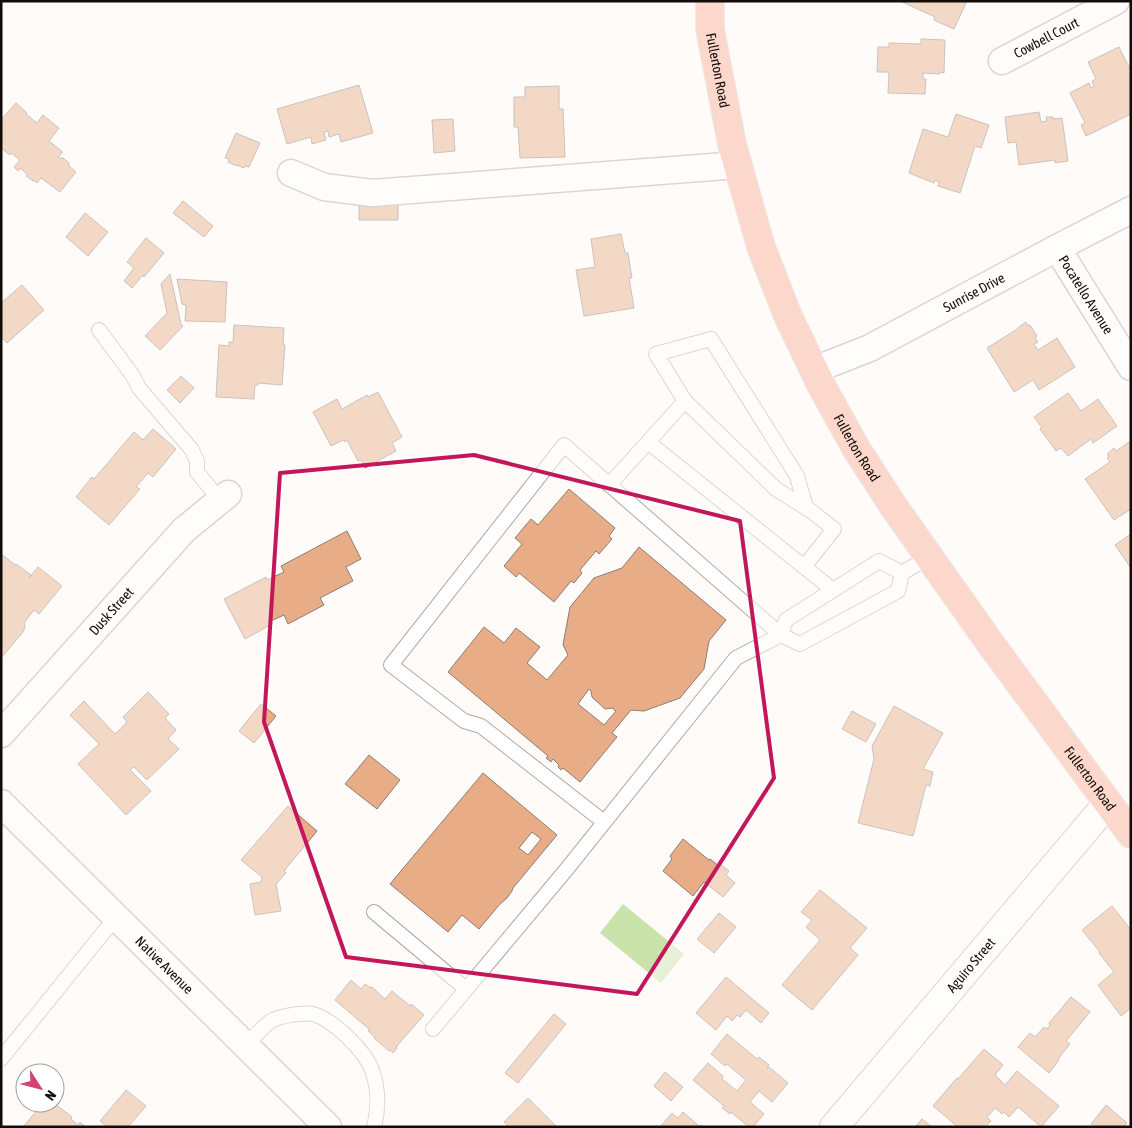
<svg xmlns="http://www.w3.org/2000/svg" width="1132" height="1128" font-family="'Asap Condensed',sans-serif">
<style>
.green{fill:#c9e3ab}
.building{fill:#e8ad87;stroke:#8c7d75;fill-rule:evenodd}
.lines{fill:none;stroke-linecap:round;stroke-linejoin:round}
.service-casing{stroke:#b6a89e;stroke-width:16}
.minor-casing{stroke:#b6a89e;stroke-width:29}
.tertiary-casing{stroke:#b6a89e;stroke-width:30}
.primary-casing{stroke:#d9d8d8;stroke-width:30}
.service{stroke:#fff;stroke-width:14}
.minor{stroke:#fff;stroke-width:26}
.tertiary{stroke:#fff;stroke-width:28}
.primary{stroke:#faaa92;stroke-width:28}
.marked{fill:none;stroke:#c2185b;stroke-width:4;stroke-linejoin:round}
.labels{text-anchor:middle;stroke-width:4;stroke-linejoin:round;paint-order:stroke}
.street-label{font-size:14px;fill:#120d0a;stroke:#fff}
</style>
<rect width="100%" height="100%" fill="#fefbf9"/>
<path class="green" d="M 623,904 L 684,954 L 661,983 L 600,933 Z"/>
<path class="building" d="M 900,1 L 967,1 L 954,29 L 934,20 L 935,17 Z
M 921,39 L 945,40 L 944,73 L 940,72 L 940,74 L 923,73 L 923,79 L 926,79 L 925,94 L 888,93 L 889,72 L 877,72 L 878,47 L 889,47 L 889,43 L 921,44 Z
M 1119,47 L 1131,71 L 1131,114 L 1086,136 L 1081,125 L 1085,123 L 1070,93 L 1089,83 L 1091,88 L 1094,86 L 1092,81 L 1096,79 L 1088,62 Z
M 359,85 L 373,133 L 341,142 L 339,134 L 329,137 L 328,131 L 324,132 L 326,140 L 312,144 L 311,137 L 287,144 L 277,109 Z
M 559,86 L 559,109 L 563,109 L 565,157 L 520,158 L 518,127 L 514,127 L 514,97 L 525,97 L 525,87 Z
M 16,103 L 27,113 L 26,114 L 37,123 L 43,115 L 59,128 L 49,141 L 63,152 L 58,157 L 59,158 L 63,158 L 69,163 L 69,166 L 76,172 L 60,192 L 41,178 L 37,183 L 34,180 L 33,181 L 26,176 L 27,174 L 20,168 L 18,171 L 14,167 L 20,160 L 11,153 L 10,155 L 1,148 L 1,120 Z
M 1039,112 L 1041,122 L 1047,121 L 1046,117 L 1053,117 L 1053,119 L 1062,118 L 1068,161 L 1055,163 L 1055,160 L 1019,165 L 1016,142 L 1008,143 L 1005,117 Z
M 956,114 L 989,125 L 981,148 L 975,146 L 960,193 L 938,186 L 939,182 L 935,180 L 934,183 L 909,173 L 923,129 L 948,137 Z
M 453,119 L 455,151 L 434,153 L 432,120 Z
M 236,133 L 260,143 L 249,167 L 245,166 L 244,168 L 237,165 L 237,166 L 228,162 L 229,159 L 225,158 Z
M 183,201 L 213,226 L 204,237 L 173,213 Z
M 398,203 L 398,220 L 359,220 L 359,204 Z
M 85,213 L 108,232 L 88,256 L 66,237 Z
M 621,234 L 625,253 L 628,253 L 632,278 L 629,278 L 634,308 L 584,316 L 576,270 L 595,267 L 591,239 Z
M 146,238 L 164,253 L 144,277 L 143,275 L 132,288 L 124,281 L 134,268 L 127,262 Z
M 170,274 L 181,324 L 183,326 L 160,350 L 145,336 L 167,313 L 161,284 Z
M 177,279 L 227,282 L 225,322 L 185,321 L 186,305 L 182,304 Z
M 22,285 L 44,310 L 7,343 L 1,337 L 1,303 Z
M 1026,322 L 1028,326 L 1030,325 L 1037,336 L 1035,338 L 1038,342 L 1034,344 L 1038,350 L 1057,338 L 1075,367 L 1039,390 L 1033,380 L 1014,392 L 987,348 L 1019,328 L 1019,327 Z
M 234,325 L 284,328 L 283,345 L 285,345 L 282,385 L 258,383 L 258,385 L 255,385 L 254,399 L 216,397 L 219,345 L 229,346 L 229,342 L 233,342 Z
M 181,376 L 194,388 L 180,403 L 167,390 Z
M 378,392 L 402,437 L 392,443 L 396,451 L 365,468 L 361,460 L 358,461 L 347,440 L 345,442 L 343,440 L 331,446 L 313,412 L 337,399 L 342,409 L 367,395 L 368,397 Z
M 1068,393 L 1081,411 L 1098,399 L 1117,426 L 1093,443 L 1091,439 L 1068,456 L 1061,448 L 1056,451 L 1040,429 L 1042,428 L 1034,417 Z
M 153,429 L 176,449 L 153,477 L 148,473 L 136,487 L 140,489 L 109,525 L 76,497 L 92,477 L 94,479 L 134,432 L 143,440 Z
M 1129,442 L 1131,445 L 1131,509 L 1114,520 L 1085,479 L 1110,462 L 1107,458 L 1109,456 L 1107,454 L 1114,448 L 1116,451 Z
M 569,489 L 615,528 L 609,536 L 612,539 L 599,554 L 596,551 L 580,570 L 582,573 L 574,583 L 571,581 L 554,602 L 519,573 L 516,577 L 504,566 L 522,544 L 515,538 L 531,519 L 538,525 Z
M 347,531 L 361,559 L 346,567 L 353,581 L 320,598 L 324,605 L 288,624 L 284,615 L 271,621 L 272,624 L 245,639 L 224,599 L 266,577 L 267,580 L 284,572 L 281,566 Z
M 1131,534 L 1131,566 L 1130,567 L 1115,545 Z
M 639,547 L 726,620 L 709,641 L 704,669 L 680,698 L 644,711 L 631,710 L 612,733 L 617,737 L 580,782 L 563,768 L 561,770 L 558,767 L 559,765 L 553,759 L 551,762 L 546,758 L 548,756 L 448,672 L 484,627 L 504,643 L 516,628 L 540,647 L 527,663 L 547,680 L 568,655 L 563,645 L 570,607 L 594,578 L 622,568 ZM 589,689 L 591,691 L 592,697 L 605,709 L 612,708 L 616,711 L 604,725 L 578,704 Z
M 3,555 L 15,565 L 16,564 L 31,575 L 29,578 L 38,567 L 62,586 L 39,614 L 34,610 L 24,623 L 25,627 L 23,632 L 1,658 L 1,557 Z
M 148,692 L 169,714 L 165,718 L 176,730 L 168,739 L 179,749 L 147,780 L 134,767 L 130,770 L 151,791 L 126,815 L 78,764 L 99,744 L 70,715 L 84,701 L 115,734 L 127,722 L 123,717 Z
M 261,704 L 276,716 L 254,743 L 239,731 Z
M 894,706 L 943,733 L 923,769 L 933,772 L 930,786 L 926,785 L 913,836 L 858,823 L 874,759 L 872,746 Z
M 852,711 L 876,724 L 866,742 L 842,729 Z
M 369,755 L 400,780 L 377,809 L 345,784 Z
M 483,773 L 557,835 L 513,888 L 512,891 L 507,898 L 500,904 L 479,929 L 462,915 L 448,932 L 390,884 ZM 532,832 L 541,839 L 528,855 L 519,848 Z
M 288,806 L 317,831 L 284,871 L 286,873 L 276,884 L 281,911 L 255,915 L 250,884 L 261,882 L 262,877 L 241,860 Z
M 683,839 L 709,860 L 710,859 L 719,866 L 720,864 L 729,871 L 726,875 L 735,883 L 723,897 L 704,882 L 693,896 L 663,871 L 672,859 L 670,856 Z
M 820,890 L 867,928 L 850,948 L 858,955 L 812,1010 L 782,985 L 820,940 L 806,927 L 812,920 L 801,912 Z
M 1112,906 L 1131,930 L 1131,1008 L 1121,1016 L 1098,985 L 1114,972 L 1099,953 L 1100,952 L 1082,930 Z
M 719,913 L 736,927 L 714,953 L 697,939 Z
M 726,977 L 769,1013 L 761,1023 L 746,1010 L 740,1017 L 737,1015 L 732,1021 L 727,1016 L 716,1030 L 696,1013 Z
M 351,980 L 361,989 L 365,984 L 371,988 L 372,987 L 385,999 L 392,991 L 410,1006 L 411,1004 L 424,1015 L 396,1047 L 397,1048 L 393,1053 L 390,1050 L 389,1051 L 374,1038 L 375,1037 L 368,1031 L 370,1030 L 335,1000 Z
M 1071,997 L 1090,1012 L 1066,1041 L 1070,1044 L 1058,1059 L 1059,1060 L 1049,1073 L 1018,1047 L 1030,1033 L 1035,1037 L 1044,1027 L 1047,1029 L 1050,1025 L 1049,1023 Z
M 554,1014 L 566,1024 L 518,1083 L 505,1073 Z
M 727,1034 L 757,1059 L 759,1057 L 769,1065 L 767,1067 L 767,1068 L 769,1067 L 788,1083 L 772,1102 L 759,1091 L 750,1102 L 764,1114 L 753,1127 L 749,1127 L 731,1112 L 730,1114 L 722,1108 L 724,1106 L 693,1080 L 708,1063 L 723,1076 L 722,1079 L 737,1091 L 746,1080 L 727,1064 L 725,1066 L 711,1054 Z
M 984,1049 L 1003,1065 L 995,1075 L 1005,1085 L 1017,1071 L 1059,1106 L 1041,1127 L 1018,1107 L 1009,1117 L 1004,1112 L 1002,1114 L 995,1108 L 987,1117 L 991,1121 L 985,1127 L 958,1127 L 933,1106 L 957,1078 L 958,1079 Z
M 665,1072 L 683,1087 L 671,1101 L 654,1086 Z
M 126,1090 L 146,1106 L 128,1127 L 107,1127 L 100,1121 Z
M 528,1098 L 557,1127 L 509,1127 L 504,1122 Z
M 43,1103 L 54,1103 L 72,1117 L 71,1119 L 78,1125 L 80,1122 L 86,1127 L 23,1127 Z
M 1106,1105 L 1127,1123 L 1123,1127 L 1095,1127 L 1091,1124 Z
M 683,1112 L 699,1126 L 701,1125 L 703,1127 L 660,1127 L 672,1113 L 678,1118 Z
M 922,1119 L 932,1127 L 915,1127 Z"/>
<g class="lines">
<g class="service-casing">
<path id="service" d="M 99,330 L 133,376 L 139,388 L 192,450 L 197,461 L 197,472 L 220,500
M 648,442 L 833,590
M 609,485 L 685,401
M 804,567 L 834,529 L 811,511 L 776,489 L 685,401 L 656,354 L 711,339 L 797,476 L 806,508
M 902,573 L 879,561 L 786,620 L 781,635 L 800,644 L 898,591 L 902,573 L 929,557
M 374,912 L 466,989
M 433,1029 L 566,870 L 736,658 L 781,635 L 564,445 L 391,665 L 464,721 L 481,726 L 604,822
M 246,1045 C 253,1039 263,1026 271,1021 C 279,1016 307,1011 316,1015 C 335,1022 365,1051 372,1070 C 379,1090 379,1107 374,1127
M 1,1059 L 116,917"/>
</g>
<g class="minor-casing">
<g id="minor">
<path id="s1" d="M 1002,61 L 1116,1"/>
<path d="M 291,173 L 324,187 L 372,193 L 738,165"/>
<path id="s2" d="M 1057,248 L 1131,367"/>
<path id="s3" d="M 814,370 L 870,348 L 1057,248 L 1131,210"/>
<path id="s4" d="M 1,734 L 184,530 L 228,494"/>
<path id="s5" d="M 1,803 L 328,1127"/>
</g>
</g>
<g class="tertiary-casing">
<g id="tertiary">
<path id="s6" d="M 834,1127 L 1108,803"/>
</g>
</g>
<g class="primary-casing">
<g id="primary">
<path id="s7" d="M 710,1 L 710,29 L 732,144 L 761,247 L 788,316 L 821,385 L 857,450 L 894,507 L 990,643 L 1131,834"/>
</g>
</g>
<use href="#service" class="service"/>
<use href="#minor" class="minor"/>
<use href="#tertiary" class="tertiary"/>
<use href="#primary" class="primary"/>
</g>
<path d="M0 0H1132V1128H0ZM 474,455 L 740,521 L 774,778 L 637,994 L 346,957 L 264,722 L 280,473 Z" fill="#fefbf9" fill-opacity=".55" fill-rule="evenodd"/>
<path class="marked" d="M 474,455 L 740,521 L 774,778 L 637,994 L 346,957 L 264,722 L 280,473 Z"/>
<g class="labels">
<g class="street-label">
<text dy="5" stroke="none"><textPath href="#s1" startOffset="50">Cowbell Court</textPath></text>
<text dy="5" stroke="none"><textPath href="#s7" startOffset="70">Fullerton Road</textPath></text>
<text dy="5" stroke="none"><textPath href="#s3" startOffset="178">Sunrise Drive</textPath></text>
<text dy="5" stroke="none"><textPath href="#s2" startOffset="55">Pocatello Avenue</textPath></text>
<text dy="5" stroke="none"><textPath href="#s7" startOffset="475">Fullerton Road</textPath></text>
<text dy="5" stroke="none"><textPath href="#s4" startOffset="165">Dusk Street</textPath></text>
<text dy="5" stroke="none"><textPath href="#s7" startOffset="880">Fullerton Road</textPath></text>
<text dy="5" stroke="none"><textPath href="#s5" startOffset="230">Native Avenue</textPath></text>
<text dy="5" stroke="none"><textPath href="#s6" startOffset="212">Aguiro Street</textPath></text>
</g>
</g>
<rect width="1132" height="1128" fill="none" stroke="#120d0a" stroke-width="5"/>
<g transform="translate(40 1088) rotate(126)"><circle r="24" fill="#ffffff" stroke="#a09e9d"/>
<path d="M0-4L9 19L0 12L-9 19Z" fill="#d24572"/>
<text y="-8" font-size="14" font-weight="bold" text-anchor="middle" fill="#120d0a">N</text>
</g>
</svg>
